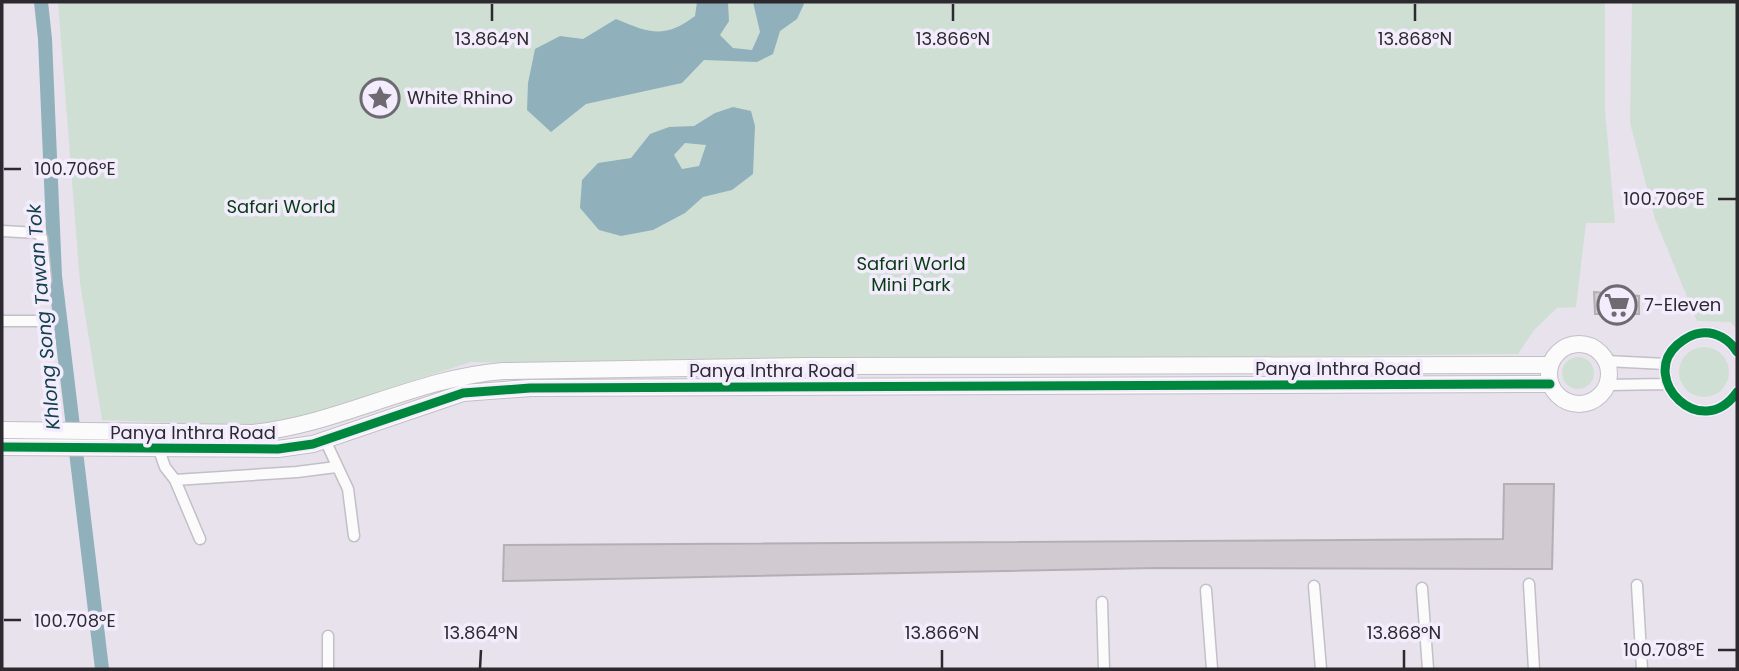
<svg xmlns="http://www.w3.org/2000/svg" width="1739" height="671" font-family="Poppins,sans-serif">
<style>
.green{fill:#d0dfd4}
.water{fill:#90b0bc;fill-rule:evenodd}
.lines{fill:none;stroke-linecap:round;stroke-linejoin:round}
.canal{stroke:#90b0bc;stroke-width:14}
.building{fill:#d1cad0;stroke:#b5afb4;stroke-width:2}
.street-casing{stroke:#c3bfc6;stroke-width:13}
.secondary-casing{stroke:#c3bfc6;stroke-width:18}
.street{stroke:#fbfbfc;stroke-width:10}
.secondary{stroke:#fbfbfc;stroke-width:16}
.cycleway-casing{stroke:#f3ecfd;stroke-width:13}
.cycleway{stroke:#00873e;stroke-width:9}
.ticks{fill:none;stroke:#2c292f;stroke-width:2.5}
.labels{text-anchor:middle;stroke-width:7;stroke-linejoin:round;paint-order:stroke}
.poi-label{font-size:18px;fill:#2c292f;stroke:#f3ecfd;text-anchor:start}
.park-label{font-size:18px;fill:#083b13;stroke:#f3ecfd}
.street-label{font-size:18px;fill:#2c292f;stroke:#f3ecfd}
.water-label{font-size:19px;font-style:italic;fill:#13404b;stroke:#f3ecfd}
.ticks-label{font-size:18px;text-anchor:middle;fill:#2c292f;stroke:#f3ecfd;stroke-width:7;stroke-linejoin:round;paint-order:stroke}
</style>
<rect width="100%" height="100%" fill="#e7e2ec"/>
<path class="green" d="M 58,2 L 1605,2 L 1605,110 L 1615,223 L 1586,223 L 1576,307 L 1557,308 L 1534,330 L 1518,354 L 557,364 L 471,362 L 293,419 L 258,426 L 102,420 L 80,283 Z
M 1632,2 L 1737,2 L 1737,329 L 1730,322 L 1697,321 L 1655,219 L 1630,123 Z
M1679 372a25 25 0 1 1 50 0a25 25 0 1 1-50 0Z
M1562 373a16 16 0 1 1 32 0a16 16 0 1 1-32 0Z"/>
<path class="water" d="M 697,2 L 728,2 L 729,21 L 720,35 L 733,48 L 752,50 L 760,32 L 753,2 L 803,2 L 804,4 L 797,19 L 780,31 L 773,54 L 757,62 L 704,60 L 682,83 L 586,104 L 551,132 L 527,110 L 528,83 L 535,49 L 560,36 L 583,39 L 616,19 C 649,33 665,39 695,16 Z
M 733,107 L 751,111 L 755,126 L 753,174 L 732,190 L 703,197 L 685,213 L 653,230 L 621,236 L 599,230 L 580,208 L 582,180 L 598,163 L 631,158 L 650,134 L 669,127 L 694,126 L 715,113 ZM 685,143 L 706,145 L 699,166 L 682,169 L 674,155 Z"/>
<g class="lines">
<path class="canal" d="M 41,2 L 45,39 L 55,276 L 102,669"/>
</g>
<path class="building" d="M 1594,292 L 1639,296 L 1639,314 L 1595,314 Z
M 1504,484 L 1554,484 L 1552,569 L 1156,568 L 503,581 L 504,545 L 1503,539 Z"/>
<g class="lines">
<g class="street-casing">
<path id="street" d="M 2,231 L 38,233 L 42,238 L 46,281
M 2,321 L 43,321
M 1737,352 C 1730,340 1716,331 1701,333 C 1691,334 1684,339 1677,345 C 1639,379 1701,443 1737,392
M 1606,361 L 1666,364
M 1607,385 L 1667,384
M 325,440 L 348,489 L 354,536
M 159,450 L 165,467 L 175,480 L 200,539
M 175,480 L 297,472 L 336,467
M 1529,584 L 1534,669
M 1637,585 L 1642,669
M 1314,586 L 1321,669
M 1422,588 L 1428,669
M 1206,590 L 1212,669
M 1102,602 L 1104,669
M 328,636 L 328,669"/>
</g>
<g class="secondary-casing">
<path id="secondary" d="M1549 374a30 30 0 1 1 60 0a30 30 0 1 1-60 0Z
M 2,430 L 253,433 C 339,424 416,378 503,371 L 805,366 L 1550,365
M 2,447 L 278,449 L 313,444 L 463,393 L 530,388 L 1550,384"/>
</g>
<use href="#street" class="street"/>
<use href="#secondary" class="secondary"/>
<g class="cycleway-casing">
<path id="cycleway" d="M 1737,352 C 1730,340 1716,331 1701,333 C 1691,334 1684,339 1677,345 C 1639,379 1701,443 1737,392
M 2,447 L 278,449 L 313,444 L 463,393 L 530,388 L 1550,384"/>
</g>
<use href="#cycleway" class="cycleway"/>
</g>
<path class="ticks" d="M 492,21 L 492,4M 953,21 L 953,4M 1415,21 L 1415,4M 4,169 L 21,169M 1718,199 L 1736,199M 4,620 L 21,620M 1718,650 L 1736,650M 480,668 L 481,650M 942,668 L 942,650M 1404,668 L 1404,650"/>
<defs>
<g id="sight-ring" transform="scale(2.0125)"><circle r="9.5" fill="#f3ecfd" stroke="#6d6a71" stroke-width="1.5"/><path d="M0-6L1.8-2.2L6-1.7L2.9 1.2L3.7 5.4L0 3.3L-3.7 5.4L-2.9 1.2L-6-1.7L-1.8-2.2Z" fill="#6d6a71"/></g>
<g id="supermarket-ring" transform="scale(2.0125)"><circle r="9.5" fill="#f3ecfd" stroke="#6d6a71" stroke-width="1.5"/><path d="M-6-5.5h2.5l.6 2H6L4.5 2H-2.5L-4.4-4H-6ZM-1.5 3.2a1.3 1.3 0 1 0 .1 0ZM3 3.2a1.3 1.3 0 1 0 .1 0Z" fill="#6d6a71"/></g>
</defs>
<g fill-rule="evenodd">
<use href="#sight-ring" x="380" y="98"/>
<use href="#supermarket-ring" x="1617" y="305"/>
</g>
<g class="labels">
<g class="poi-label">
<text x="407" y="104">White Rhino</text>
<text x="1644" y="311">7-Eleven</text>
</g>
<g class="park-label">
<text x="281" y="213">Safari World</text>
<text x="911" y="270">Safari World<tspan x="911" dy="21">Mini Park</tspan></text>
</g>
<g class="street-label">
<text x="1338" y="375">Panya Inthra Road</text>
<text x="772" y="377">Panya Inthra Road</text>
<text x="193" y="439">Panya Inthra Road</text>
</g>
<g class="water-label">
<text transform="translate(43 317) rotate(-95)" y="7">Khlong Song Tawan Tok</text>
</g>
</g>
<g class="ticks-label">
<text x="492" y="45">13.864°N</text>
<text x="953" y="45">13.866°N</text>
<text x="1415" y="45">13.868°N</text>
<text x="75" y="175">100.706°E</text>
<text x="1664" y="205">100.706°E</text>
<text x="75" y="627">100.708°E</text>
<text x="481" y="639">13.864°N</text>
<text x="942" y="639">13.866°N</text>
<text x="1404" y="639">13.868°N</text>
<text x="1664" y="656">100.708°E</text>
</g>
<rect width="1739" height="671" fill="none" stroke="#2c292f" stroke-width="7"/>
</svg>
